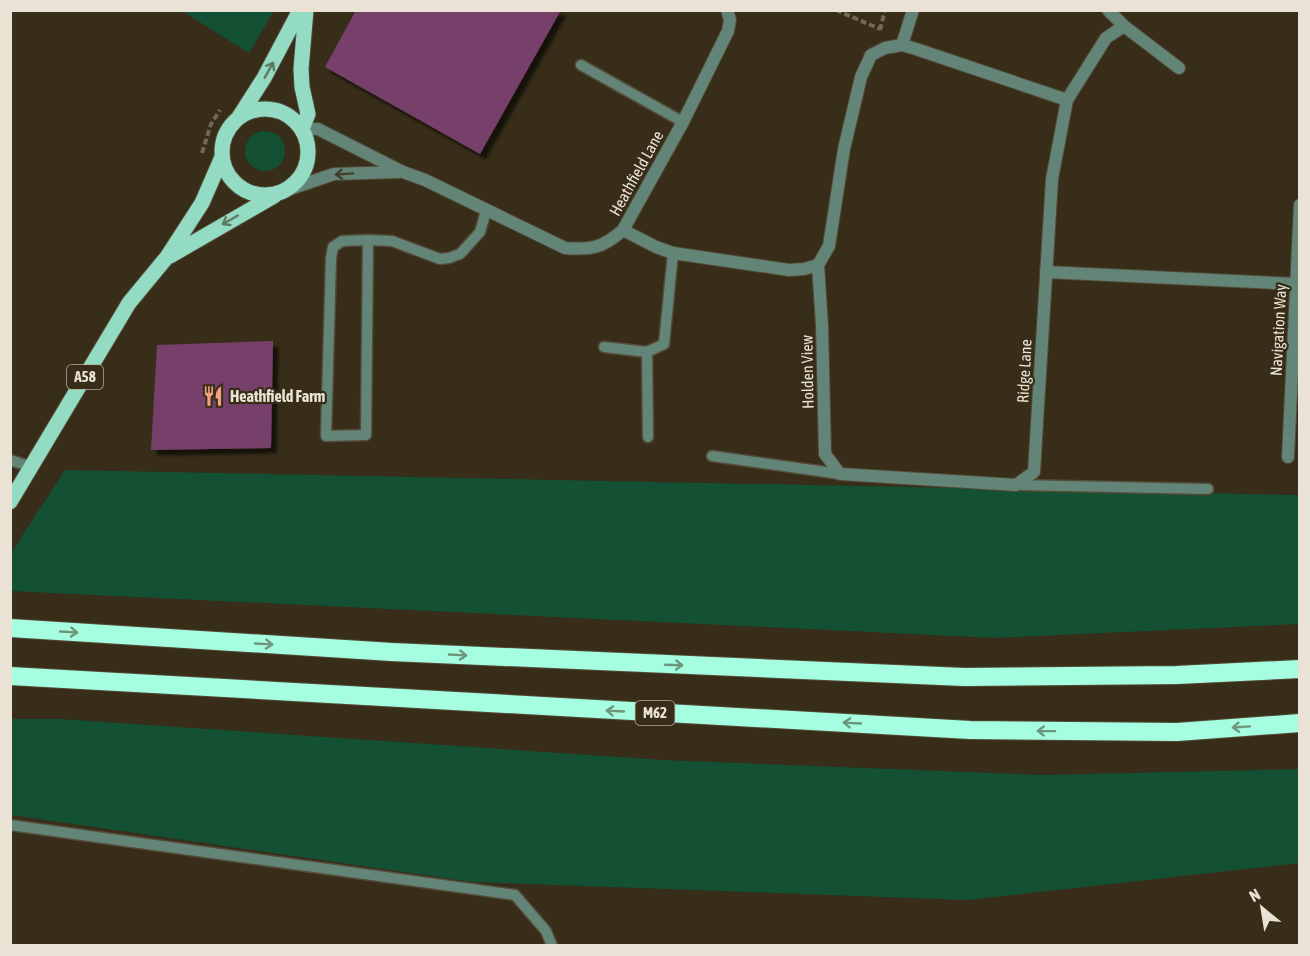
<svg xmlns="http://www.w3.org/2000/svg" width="1310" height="956" font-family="'Asap Condensed',sans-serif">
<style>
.green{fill:#135034}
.building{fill:#76406b;filter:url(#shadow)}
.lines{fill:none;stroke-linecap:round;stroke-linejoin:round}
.lane-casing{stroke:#534a37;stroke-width:13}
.street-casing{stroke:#534a37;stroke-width:14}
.primary-casing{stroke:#534a37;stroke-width:17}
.highway-casing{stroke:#534a37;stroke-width:20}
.path{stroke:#716856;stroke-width:4;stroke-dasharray:6 3;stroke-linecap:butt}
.lane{stroke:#638578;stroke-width:10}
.street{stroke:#638578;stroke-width:12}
.primary{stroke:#93dbc2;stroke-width:15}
.highway{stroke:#a6fee0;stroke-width:18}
.oneway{stroke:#607b65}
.oneway2{stroke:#403f2c}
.oneway3{stroke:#6e967c}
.labels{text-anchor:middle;stroke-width:4.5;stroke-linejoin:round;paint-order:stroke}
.shield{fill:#372d19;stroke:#b4ac9d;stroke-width:1.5}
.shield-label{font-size:15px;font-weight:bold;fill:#e9e2d5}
.street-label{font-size:16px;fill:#e9e2d5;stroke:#372d19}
.poi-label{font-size:16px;font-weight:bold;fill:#e9e2d5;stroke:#372d19;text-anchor:start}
</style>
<defs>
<filter id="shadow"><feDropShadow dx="5.5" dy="5.5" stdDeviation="1.5" flood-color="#0009"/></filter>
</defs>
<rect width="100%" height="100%" fill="#372d19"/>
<path class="green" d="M 182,11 L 274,11 L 249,53 Z
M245 151a20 20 0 1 1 40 0a20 20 0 1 1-40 0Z
M 65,470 L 1299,495 L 1299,624 L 995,638 L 11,591 L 11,553 Z
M 11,719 L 60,719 L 663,760 L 1041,775 L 1299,769 L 1299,863 L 966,900 L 473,882 L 11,815 Z"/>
<path class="building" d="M 356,10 L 561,10 L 480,154 L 325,67 Z
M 273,341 L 271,448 L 151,450 L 157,345 Z"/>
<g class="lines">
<g class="lane-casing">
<path id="lane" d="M 581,65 L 683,122
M 368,240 L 342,241 L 333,247 L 331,258 L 326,436 L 366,435 L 368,240 L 392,241 L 440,259 L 449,258 L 460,254 L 480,232 L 486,211
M 604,347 L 647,352
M 648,437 L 647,352 L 664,344 L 673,253
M 712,456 L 840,474
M 10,460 L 32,467
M 1016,485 L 1208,489
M 10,825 L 515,895 L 546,931 L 552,946"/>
</g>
<g class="street-casing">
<path id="street" d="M 1108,10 L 1124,26
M 902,45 L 913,10
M 302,129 L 318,129 L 403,172 L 425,180 L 565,248 C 591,250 603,248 623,230 L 683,122 L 728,31 L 730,20 L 727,10
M 284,191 L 334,174 L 399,172
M 623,230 L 656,247 L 673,253 L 789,270 L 804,269 L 818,265 L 829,246 L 844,149 L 861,77 L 871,55 L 885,48 L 902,45 L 916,49 L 1067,100
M 818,265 L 822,325 L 825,454 L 840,474 L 1016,485 L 1034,472 L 1052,179 L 1067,100 L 1106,38 L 1124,26 L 1179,68
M 1046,272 L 1297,284
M 1288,457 L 1300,205"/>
</g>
<g class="primary-casing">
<path id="primary" d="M222 152a43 43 0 1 1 86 0a43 43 0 1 1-86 0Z
M 239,117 L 264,78 L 300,10
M 302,129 L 308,114 L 302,87 L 301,69 L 306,10
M 170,256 L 274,196
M 10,502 L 129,303 L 167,257 L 202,203 L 222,157"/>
</g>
<g class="highway-casing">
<path id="highway" d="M 10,628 L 392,652 L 964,677 L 1177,675 L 1300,669
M 10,676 L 970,730 L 1177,732 L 1300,723"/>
</g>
<path class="path" d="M 836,10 L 880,29
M 880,30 L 885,10
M 202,153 L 211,124 L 220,110"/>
<use href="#lane" class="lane"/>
<use href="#street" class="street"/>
<use href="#primary" class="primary"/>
<use href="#highway" class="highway"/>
</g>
<defs><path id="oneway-shaft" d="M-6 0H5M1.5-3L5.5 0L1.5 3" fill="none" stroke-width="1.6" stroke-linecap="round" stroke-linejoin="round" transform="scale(1.5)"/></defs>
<g class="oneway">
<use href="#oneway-shaft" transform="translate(269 70) rotate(-61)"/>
<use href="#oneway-shaft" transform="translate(230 220) rotate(150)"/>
</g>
<use class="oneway2" href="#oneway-shaft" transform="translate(344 174) rotate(176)"/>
<g class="oneway3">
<use href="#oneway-shaft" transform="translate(69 632) rotate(3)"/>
<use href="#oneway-shaft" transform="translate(264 644) rotate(3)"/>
<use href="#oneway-shaft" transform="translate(458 655) rotate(3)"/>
<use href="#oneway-shaft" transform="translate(674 665) rotate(2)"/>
<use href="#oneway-shaft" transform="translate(615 711) rotate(-177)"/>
<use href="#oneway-shaft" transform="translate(852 723) rotate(-177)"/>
<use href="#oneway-shaft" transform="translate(1241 727) rotate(176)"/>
<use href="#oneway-shaft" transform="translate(1046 731) rotate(-179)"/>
</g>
<defs>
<g id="restaurant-bare" transform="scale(1.62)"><path d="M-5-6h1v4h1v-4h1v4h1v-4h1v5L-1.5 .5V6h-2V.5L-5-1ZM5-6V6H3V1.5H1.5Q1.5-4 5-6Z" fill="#f2a07f" stroke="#372d19" stroke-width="2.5" paint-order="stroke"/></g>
</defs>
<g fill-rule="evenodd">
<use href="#restaurant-bare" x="213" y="396"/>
</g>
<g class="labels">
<g class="shield">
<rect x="67" y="365" width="36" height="24" rx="4.5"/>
<rect x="635.5" y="701" width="39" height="24" rx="4.5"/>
</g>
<g class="shield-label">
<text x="85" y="382">A58</text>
<text x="655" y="718">M62</text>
</g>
<g class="street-label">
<text transform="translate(636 173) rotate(-61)" y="6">Heathfield Lane</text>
<text transform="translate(1278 330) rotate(-87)" y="6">Navigation Way</text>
<text transform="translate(1024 371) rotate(-87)" y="6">Ridge Lane</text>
<text transform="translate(807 372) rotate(-91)" y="6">Holden View</text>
</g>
<g class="poi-label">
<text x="230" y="402">Heathfield Farm</text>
</g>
</g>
<rect width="1310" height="956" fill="none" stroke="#e9e2d5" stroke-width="24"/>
<g transform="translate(1262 908) rotate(330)" stroke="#372d19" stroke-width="4.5" paint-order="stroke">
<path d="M0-4.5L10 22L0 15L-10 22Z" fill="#e9e2d5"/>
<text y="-9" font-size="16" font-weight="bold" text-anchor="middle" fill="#e9e2d5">N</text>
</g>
</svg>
